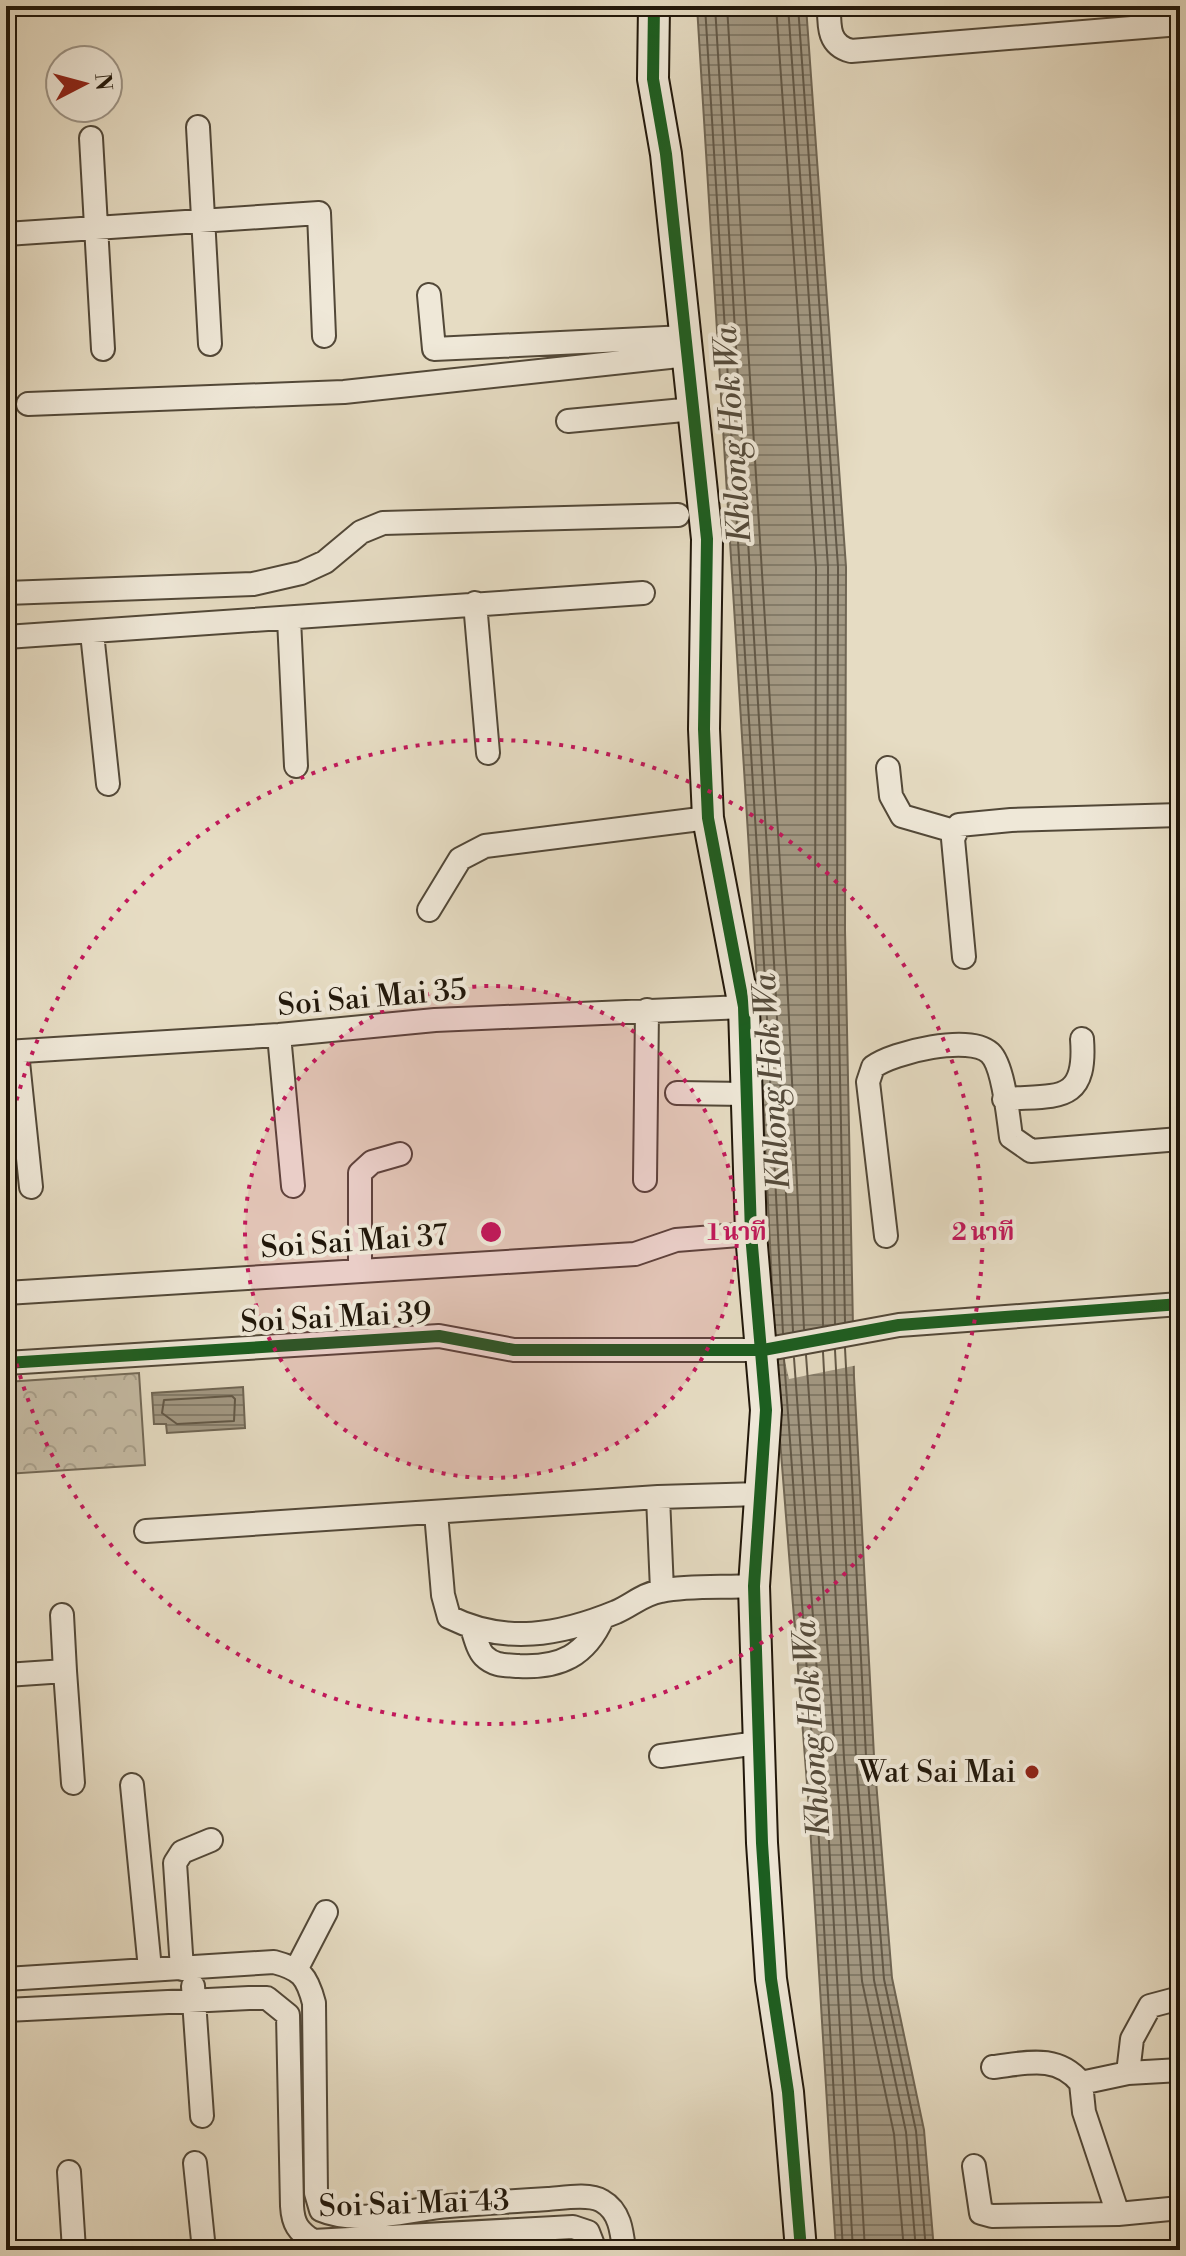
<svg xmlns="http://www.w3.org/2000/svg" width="1186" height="2256" font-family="'Libre Bodoni','Noto Serif Thai',serif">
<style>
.park{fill:url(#park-crowns);stroke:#736957;stroke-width:2}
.water{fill:url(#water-rules);stroke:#6f6553;stroke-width:2}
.pier{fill:#e6dcc3}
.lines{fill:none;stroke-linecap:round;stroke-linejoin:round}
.shore{stroke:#625847;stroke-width:2}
.street-casing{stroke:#524838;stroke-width:26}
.secondary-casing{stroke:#21170a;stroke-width:34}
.street{stroke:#efe8d8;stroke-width:22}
.secondary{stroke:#efe8d8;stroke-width:30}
.cycleway-casing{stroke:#efe8d8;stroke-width:17}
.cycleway{stroke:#1b5e20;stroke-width:12}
.ring{fill:none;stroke:#c2185b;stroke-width:4;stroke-dasharray:4 8}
.poi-dot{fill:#8f2418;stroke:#efe8d8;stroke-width:3}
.labels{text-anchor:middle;stroke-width:8;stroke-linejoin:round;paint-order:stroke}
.street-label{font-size:30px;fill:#21170a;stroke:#efe8d8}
.poi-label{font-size:30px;fill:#21170a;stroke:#efe8d8;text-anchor:end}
.water-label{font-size:32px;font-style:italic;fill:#554b3b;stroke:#efe8d8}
.centre{fill:#c2185b;stroke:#efe8d8;stroke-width:4}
.ring-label{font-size:24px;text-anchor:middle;font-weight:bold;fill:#c2185b;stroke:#efe8d8;stroke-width:8;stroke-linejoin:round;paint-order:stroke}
</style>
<defs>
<pattern id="park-crowns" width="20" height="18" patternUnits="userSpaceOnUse" patternTransform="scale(2)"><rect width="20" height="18" fill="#c5bba4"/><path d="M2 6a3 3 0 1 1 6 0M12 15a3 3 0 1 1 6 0" fill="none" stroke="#a9a08c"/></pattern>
<pattern id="water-rules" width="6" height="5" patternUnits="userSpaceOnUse" patternTransform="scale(2)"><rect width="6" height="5" fill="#a39984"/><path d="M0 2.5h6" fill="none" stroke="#847c6a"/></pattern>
</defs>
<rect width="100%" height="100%" fill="#e6dcc3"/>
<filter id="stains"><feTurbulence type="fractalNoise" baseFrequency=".0025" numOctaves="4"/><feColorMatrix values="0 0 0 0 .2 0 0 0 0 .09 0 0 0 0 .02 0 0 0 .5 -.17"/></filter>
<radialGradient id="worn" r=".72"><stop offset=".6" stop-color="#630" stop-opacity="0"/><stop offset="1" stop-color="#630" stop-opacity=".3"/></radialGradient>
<path class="park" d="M 139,1373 L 145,1465 L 6,1474 L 6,1382 Z"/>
<path class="water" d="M 697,6 L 806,6 L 846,567 L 845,930 L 854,1377 L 874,1756 L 892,1978 L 924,2130 L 934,2250 L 836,2250 L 809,1809 L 779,1427 L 757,980 Z
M 243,1387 L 245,1428 L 167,1433 L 166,1424 L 154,1424 L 152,1393 Z"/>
<path class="pier" d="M 857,1337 L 858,1365 L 789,1379 L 783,1353 Z"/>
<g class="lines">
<path class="shore" d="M 705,6 L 765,980 L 783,1333
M 715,6 L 775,979 L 793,1331
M 727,6 L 787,978 L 804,1329
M 776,6 L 816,568 L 815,930 L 823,1326
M 788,6 L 828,567 L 827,930 L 835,1324
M 798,6 L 838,567 L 837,930 L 845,1322
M 845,1348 L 866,1756 L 884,1979 L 916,2131 L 926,2250
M 835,1350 L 856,1757 L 874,1980 L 906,2132 L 916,2250
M 823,1352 L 844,1758 L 862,1981 L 894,2134 L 904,2250
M 806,1355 L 839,1807 L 865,2250
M 794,1358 L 827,1808 L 853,2250
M 784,1359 L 817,1808 L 843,2250
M 232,1396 L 235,1399 L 234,1421 L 177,1424 L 162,1413 L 164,1400 Z"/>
<g class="street-casing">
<path id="street" d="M 829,6 C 829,26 828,45 851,51 L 1180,24
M 198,127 L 210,344
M 91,138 L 103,349
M 6,234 L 319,213 L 324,336
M 429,295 L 434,349 L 686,337
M 28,404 L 344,392 L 688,355
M 568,421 L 694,409
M 6,593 L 253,584 L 301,573 L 325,562 L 361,532 L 383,523 L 678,515
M 475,603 L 488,753
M 289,619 L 296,766
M 92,633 L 108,784
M 6,637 L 643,593
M 888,768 L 891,796 L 902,816 L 954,831
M 429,910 L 460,859 L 485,846 L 708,818
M 964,957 L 953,839 L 959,825 L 1011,820 L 1180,815
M 279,1035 L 293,1186
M 6,1052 L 279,1035 L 435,1020 L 744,1007
M 17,1052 L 31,1187
M 677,1093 L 745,1094
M 1004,1099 C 1056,1095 1087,1105 1082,1039
M 645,1180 L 647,1010
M 886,1236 L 868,1082 L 873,1067 C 893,1052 970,1034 990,1053 C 1004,1066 1008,1117 1011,1137 L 1031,1151 L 1180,1139
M 360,1271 L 360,1173 L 372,1162 L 400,1154
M 6,1293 L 635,1254 L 676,1240 L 751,1234
M 6,1363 L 439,1336 L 514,1350 L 763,1350 L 899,1325 L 1180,1304
M 658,1497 L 662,1590
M 436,1513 L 443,1595 L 449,1617 C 505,1645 560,1635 616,1612 C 632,1605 643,1594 661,1591 C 690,1585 724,1588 754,1586
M 146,1531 L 658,1497 L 760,1494
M 62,1615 L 65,1671
M 472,1628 C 475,1637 478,1650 484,1656 C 494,1666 505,1665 519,1666 C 560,1668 586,1656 603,1617
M 6,1675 L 65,1671 L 73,1783
M 661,1756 L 758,1743
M 132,1785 L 150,1969
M 297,1968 L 326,1912
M 182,1969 L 175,1863 L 182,1852 L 211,1840
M 6,1979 L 274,1962 C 301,1969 307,1976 314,2003 L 316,2193 L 321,2210 C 358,2226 410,2209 449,2206 C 482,2203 515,2201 548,2199 C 563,2198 589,2193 602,2201 C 620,2211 622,2232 624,2250
M 193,1986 L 202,2116
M 6,2010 L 249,1998 L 267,1998 L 288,2015 L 292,2206 C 293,2224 298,2231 313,2241 L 573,2227 L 588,2232 L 595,2250
M 993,2067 C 1027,2063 1057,2054 1081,2083
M 1128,2073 L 1180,2070
M 195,2163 L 204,2250
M 974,2166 L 981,2213 L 992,2216 L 1118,2214 L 1180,2208
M 69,2172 L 74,2250
M 1118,2214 L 1084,2112 L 1081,2083 L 1128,2073 L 1132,2039 L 1150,2006 L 1180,1998"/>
</g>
<g class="secondary-casing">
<path id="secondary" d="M 654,6 L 653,79 L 666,154 L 707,539 L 704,729 L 708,818 L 744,1007 L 751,1234 L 766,1410 L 754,1586 L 762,1843 L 771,1979 L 788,2092 L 801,2250"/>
</g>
<use href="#street" class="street"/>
<use href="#secondary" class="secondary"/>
<g class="cycleway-casing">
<path id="cycleway" d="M 654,6 L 653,79 L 666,154 L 707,539 L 704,729 L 708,818 L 744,1007 L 751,1234 L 766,1410 L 754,1586 L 762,1843 L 771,1979 L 788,2092 L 801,2250
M 6,1363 L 439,1336 L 514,1350 L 763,1350 L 899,1325 L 1180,1304"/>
</g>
<use href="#cycleway" class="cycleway"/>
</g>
<circle cx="491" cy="1232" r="246" fill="#c2185b" fill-opacity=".12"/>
<g class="ring">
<circle cx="491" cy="1232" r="246"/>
<path d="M6 1147A492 492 0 1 1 6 1317"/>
</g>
<circle class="poi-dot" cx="1032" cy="1772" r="8"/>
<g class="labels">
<g class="street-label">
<text transform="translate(372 997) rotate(-5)" y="10">Soi Sai Mai 35</text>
<text transform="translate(354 1241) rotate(-4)" y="10">Soi Sai Mai 37</text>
<text transform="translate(336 1317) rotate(-3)" y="10">Soi Sai Mai 39</text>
<text transform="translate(414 2203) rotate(-2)" y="10">Soi Sai Mai 43</text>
</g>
<g class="poi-label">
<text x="1016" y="1782">Wat Sai Mai</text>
</g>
<g class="water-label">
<text transform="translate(732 435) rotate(-94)" y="11">Khlong Hok Wa</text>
<text transform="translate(771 1082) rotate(-94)" y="11">Khlong Hok Wa</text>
<text transform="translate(811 1729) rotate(-94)" y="11">Khlong Hok Wa</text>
</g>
</g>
<circle cx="491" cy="1232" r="12" class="centre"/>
<g class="ring-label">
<text x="737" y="1240">1 นาที</text>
<text x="983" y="1240">2 นาที</text>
</g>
<rect width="1186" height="2256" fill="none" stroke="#e6dcc3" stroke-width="32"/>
<rect x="8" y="8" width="1170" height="2240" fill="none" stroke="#21170a" stroke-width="4"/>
<rect x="16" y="16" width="1154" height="2224" fill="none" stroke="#21170a" stroke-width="2"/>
<g transform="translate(84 84) rotate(84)"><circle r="38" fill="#efe8d8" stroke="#9d9486" stroke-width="2"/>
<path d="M0-6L14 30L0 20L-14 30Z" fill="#8f2418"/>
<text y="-12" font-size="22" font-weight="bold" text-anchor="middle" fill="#21170a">N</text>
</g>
<rect width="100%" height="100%" filter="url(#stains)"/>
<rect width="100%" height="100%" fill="url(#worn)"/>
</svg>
